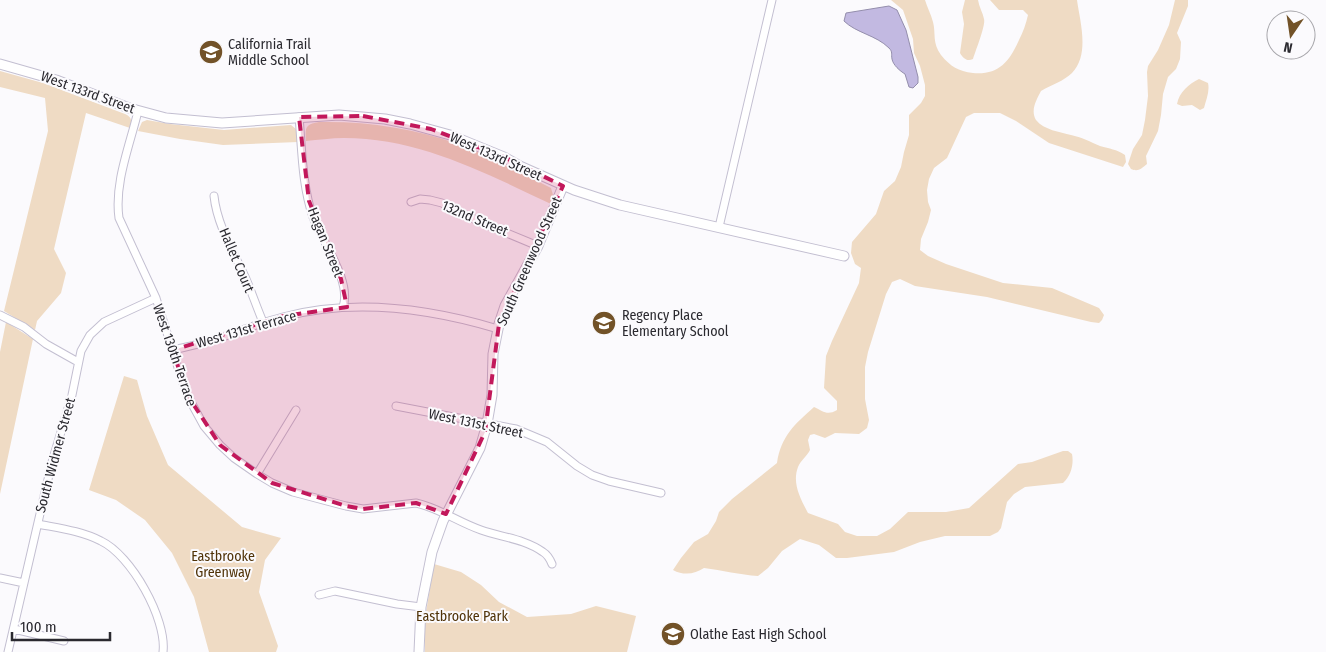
<svg xmlns="http://www.w3.org/2000/svg" width="1326" height="652" font-family="'Fira Sans Condensed',sans-serif">
<style>
.green{fill:#efdbc4}
.water{fill:#c2b9e1;stroke:#948eac}
.lines{fill:none;stroke-linecap:round;stroke-linejoin:round}
.minor-casing{stroke:#c3bfd1;stroke-width:9}
.tertiary-casing{stroke:#c3bfd1;stroke-width:11}
.minor{stroke:#fff;stroke-width:7}
.tertiary{stroke:#fff;stroke-width:9}
.marked{fill:#c2185b;fill-opacity:0.2;stroke:#c2185b;stroke-width:4;stroke-dasharray:10 6;stroke-linejoin:round}
.labels{text-anchor:middle;stroke-width:4;stroke-linejoin:round;paint-order:stroke}
.poi-label{font-size:14px;fill:#2a292f;stroke:#fbfafd;text-anchor:start}
.street-label{font-size:14px;fill:#2a292f;stroke:#fbfafd}
.park-label{font-size:14px;fill:#503308;stroke:#fbfafd}
</style>
<rect width="100%" height="100%" fill="#fbfafd"/>
<path class="green" d="M 891,0 L 925,0 C 927,7 931,14 933,22 C 936,33 932,43 941,55 C 951,67 958,71 973,73 C 999,75 1009,62 1019,40 C 1023,32 1026,24 1028,15 L 1023,10 L 999,10 L 990,0 L 1077,0 C 1080,22 1090,54 1072,73 C 1064,81 1051,85 1041,91 C 1037,99 1030,110 1036,120 C 1044,130 1060,132 1071,135 C 1081,137 1091,142 1100,146 C 1110,149 1116,149 1125,155 L 1126,162 L 1123,167 L 1049,143 L 1016,121 L 1000,113 L 974,113 L 966,117 L 947,158 L 934,168 L 929,179 L 927,190 L 928,202 L 931,210 L 928,222 L 921,239 L 920,250 L 928,256 L 946,264 L 1003,283 L 1052,288 L 1099,308 L 1104,315 L 1102,320 L 1099,323 L 1091,322 L 987,297 L 915,286 L 900,279 L 892,282 L 886,294 L 868,352 L 865,367 L 865,399 L 869,420 L 867,428 L 859,434 L 835,433 L 825,438 L 814,434 L 810,435 L 808,440 L 810,450 C 807,456 801,460 798,467 C 792,483 800,498 808,513 L 838,524 L 845,532 L 857,536 L 877,536 L 890,529 L 908,512 L 946,512 L 969,508 L 1018,464 L 1032,462 L 1063,451 L 1068,451 L 1072,454 C 1074,464 1071,476 1063,483 L 1025,487 L 1014,494 L 1007,502 L 1001,528 L 998,532 L 990,536 L 945,536 L 920,542 L 894,552 L 847,558 L 836,558 L 819,545 L 800,539 L 782,551 L 768,568 L 758,576 C 740,575 722,570 704,568 C 695,574 684,576 673,570 L 681,558 L 694,542 L 708,534 L 716,521 L 719,512 L 732,499 L 777,463 C 781,436 795,424 814,407 C 823,411 827,416 837,410 L 837,401 L 824,388 L 826,356 L 832,341 L 859,283 L 861,268 L 855,264 L 851,253 L 852,242 L 876,214 L 884,191 L 895,181 L 901,167 L 904,152 L 909,135 L 909,115 L 921,103 L 925,96 L 925,85 L 920,66 L 914,53 L 913,39 L 903,10 Z
M 965,0 L 978,0 C 979,7 983,13 984,19 C 986,25 975,52 973,59 C 967,62 963,58 960,53 L 964,24 L 962,12 Z
M 1175,0 L 1188,0 L 1188,6 L 1177,33 L 1181,42 L 1180,59 L 1176,69 L 1168,77 L 1163,94 L 1161,115 L 1158,131 L 1146,156 L 1147,164 C 1141,169 1138,172 1131,169 L 1128,164 L 1133,149 L 1142,135 L 1145,120 L 1148,96 L 1147,72 L 1148,66 L 1158,50 L 1169,25 Z
M 0,71 L 43,83 L 125,114 C 132,117 132,121 130,128 L 86,113 L 54,249 L 66,273 L 61,293 L 37,321 L 35,330 L 4,311 L 48,131 L 45,98 L 0,87 Z
M 1199,79 L 1208,83 C 1210,91 1206,100 1204,108 L 1200,110 L 1192,105 L 1182,106 L 1177,104 C 1179,92 1189,84 1199,79 Z
M 147,120 L 170,124 L 224,130 L 291,125 L 296,129 L 298,142 L 223,145 L 180,139 L 138,131 L 142,122 Z
M 319,122 C 366,121 413,128 458,144 C 490,156 521,173 551,188 L 553,195 L 551,204 C 485,173 419,138 344,138 C 331,138 318,140 306,141 C 305,128 305,124 319,122 Z
M 6,322 L 33,339 L 0,494 L 0,352 Z
M 124,376 L 137,380 L 147,416 L 168,465 L 242,527 L 281,538 L 265,560 L 259,592 L 278,646 L 276,652 L 209,652 L 194,597 L 172,553 L 145,520 L 116,500 L 89,490 Z
M 434,564 L 461,572 L 481,585 L 499,602 L 527,617 L 571,614 L 596,606 L 636,616 L 627,652 L 425,652 L 425,618 Z"/>
<path class="water" d="M 889,6 L 897,10 L 906,30 L 918,77 L 918,83 L 913,88 L 909,87 L 905,74 C 900,71 893,65 892,59 C 891,54 893,52 889,48 C 876,35 856,33 844,21 L 846,13 Z"/>
<g class="lines">
<g class="minor-casing">
<path id="minor" d="M 138,111 C 130,145 114,183 119,218 L 156,298 L 186,393 L 204,426 L 220,445 L 234,458 L 257,474 L 272,483 L 293,492 L 346,506 L 363,509 L 416,503 C 439,508 458,522 481,530 C 501,537 525,539 543,552 C 548,555 550,559 552,564
M 299,117 C 302,149 302,186 313,217 C 322,242 352,281 343,307
M 214,196 C 217,225 234,253 246,279 C 252,293 257,308 263,322
M 411,202 L 420,199 L 430,200 L 442,203 L 480,222 L 538,246
M 719,227 L 772,0
M 0,315 L 24,327 L 46,344 L 78,362
M 173,350 C 187,347 203,343 217,339 C 239,331 260,323 283,317 C 354,298 428,308 498,329
M 396,406 L 516,429 L 547,442 L 577,466 L 592,475 L 609,481 L 661,493
M 257,474 L 296,410
M 38,524 C 58,528 82,531 101,541 C 131,555 167,619 163,652
M 0,578 L 24,583
M 319,595 L 335,591 L 397,604 L 421,607
M 14,629 L 64,641
M 8,652 L 52,462 L 72,395 L 81,351 L 90,335 L 104,322 L 156,298"/>
</g>
<g class="tertiary-casing">
<path id="tertiary" d="M 0,64 L 56,80 L 129,108 L 166,118 L 222,123 L 339,115 L 385,119 L 410,124 L 450,135 L 504,157 L 520,166 L 574,190 L 620,205 L 844,256
M 419,652 L 421,607 L 432,552 L 443,521 L 480,448 L 487,424 L 492,395 L 493,354 L 499,324 L 505,306 L 538,246 L 563,186"/>
</g>
<use href="#minor" class="minor"/>
<use href="#tertiary" class="tertiary"/>
</g>
<path class="marked" d="M 363,116 L 431,129 L 504,157 L 563,186 L 499,324 L 485,432 L 446,514 L 416,503 L 363,509 L 346,506 L 272,483 L 220,445 L 186,393 L 173,350 L 284,316 L 347,307 L 341,279 L 309,201 L 299,117 Z"/>
<defs>
<g id="school-disc" transform="scale(1.25)"><circle r="9.5" fill="#725228" stroke="#fbfafd"/><path d="M0-5L7-2L0 1L-7-2ZM-4 1L0 2.5L4 1V4Q0 6-4 4Z" fill="#fff"/></g>
</defs>
<g fill-rule="evenodd">
<use href="#school-disc" x="211" y="52"/>
<use href="#school-disc" x="604" y="323"/>
<use href="#school-disc" x="673" y="634"/>
</g>
<g class="labels">
<g class="poi-label">
<text x="228" y="49">California Trail<tspan x="228" dy="16">Middle School</tspan></text>
<text x="622" y="320">Regency Place<tspan x="622" dy="16">Elementary School</tspan></text>
<text x="690" y="639">Olathe East High School</text>
</g>
<g class="street-label">
<text transform="translate(88 92) rotate(20)" y="5">West 133rd Street</text>
<text transform="translate(496 156) rotate(24)" y="5">West 133rd Street</text>
<text transform="translate(475 218) rotate(23)" y="5">132nd Street</text>
<text transform="translate(326 242) rotate(68)" y="5">Hagan Street</text>
<text transform="translate(237 260) rotate(67)" y="5">Hallet Court</text>
<text transform="translate(529 261) rotate(-66)" y="5">South Greenwood Street</text>
<text transform="translate(246 329) rotate(-16)" y="5">West 131st Terrace</text>
<text transform="translate(175 355) rotate(71)" y="5">West 130th Terrace</text>
<text transform="translate(476 423) rotate(12)" y="5">West 131st Street</text>
<text transform="translate(55 455) rotate(-75)" y="5">South Widmer Street</text>
</g>
<g class="park-label">
<text x="223" y="561">Eastbrooke<tspan x="223" dy="16">Greenway</tspan></text>
<text x="462" y="621">Eastbrooke Park</text>
</g>
</g>
<g transform="translate(1291 35) rotate(193)"><circle r="24" fill="#fbfafd" stroke="#a7a6ab"/>
<path d="M0-4L9 19L0 12L-9 19Z" fill="#725228"/>
<text y="-8" font-size="14" font-weight="bold" text-anchor="middle" fill="#2a292f">N</text>
</g>
<path d="M12 632v8h98v-8" fill="none" stroke="#2a292f" stroke-width="2.5"/>
<text x="20" y="632" font-size="15" fill="#2a292f" stroke="#fbfafd" stroke-width="4" paint-order="stroke">100 m</text>
</svg>
